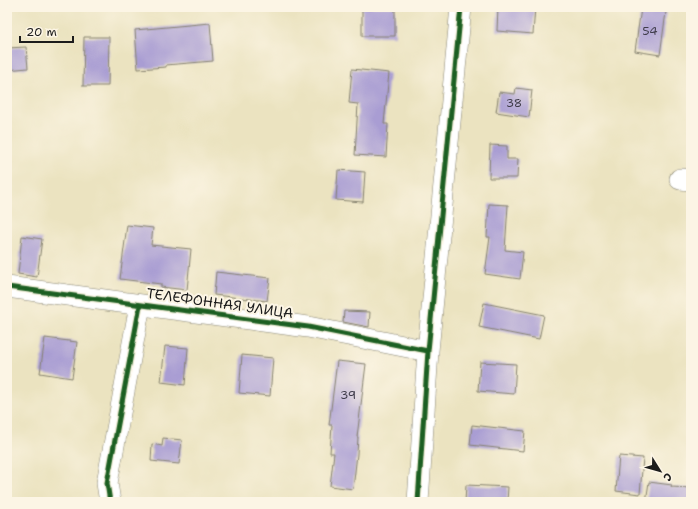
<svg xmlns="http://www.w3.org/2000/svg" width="698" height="509" font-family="'Shantell Sans',sans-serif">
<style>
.building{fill:#a99dd3}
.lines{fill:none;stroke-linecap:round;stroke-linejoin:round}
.minor-casing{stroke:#84806e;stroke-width:22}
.minor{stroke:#fff;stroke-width:21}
.cycleway-casing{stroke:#fcf5e5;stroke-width:8}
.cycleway{stroke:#1b5e20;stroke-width:5}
.labels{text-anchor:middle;stroke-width:4;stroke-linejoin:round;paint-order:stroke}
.number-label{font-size:12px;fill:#3f3c4a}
.street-label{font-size:14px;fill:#1c1c1c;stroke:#fcf5e5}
</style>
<rect width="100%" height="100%" fill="#fcf5e5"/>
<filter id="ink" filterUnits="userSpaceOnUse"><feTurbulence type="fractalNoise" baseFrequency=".025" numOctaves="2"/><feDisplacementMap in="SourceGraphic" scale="8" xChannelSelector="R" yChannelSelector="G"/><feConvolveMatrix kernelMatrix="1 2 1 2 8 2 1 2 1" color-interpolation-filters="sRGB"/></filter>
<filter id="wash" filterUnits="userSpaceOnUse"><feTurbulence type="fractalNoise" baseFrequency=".012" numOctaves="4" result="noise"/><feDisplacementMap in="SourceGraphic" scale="16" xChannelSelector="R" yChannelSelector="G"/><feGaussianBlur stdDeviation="0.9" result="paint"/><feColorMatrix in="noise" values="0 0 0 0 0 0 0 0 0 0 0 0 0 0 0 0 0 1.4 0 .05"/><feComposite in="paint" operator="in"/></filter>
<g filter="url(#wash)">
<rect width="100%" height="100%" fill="#ebe3c0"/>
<g id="blocks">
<path class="building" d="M 362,7 L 395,7 L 395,36 L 362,36 Z
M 498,7 L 535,7 L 533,34 L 497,31 Z
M 641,8 L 666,12 L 660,55 L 635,51 Z
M 210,23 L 213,61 L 166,65 L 166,67 L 138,69 L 135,30 Z
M 84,37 L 109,37 L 108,86 L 83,86 Z
M 26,47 L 28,68 L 7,70 L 7,48 Z
M 352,69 L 389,73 L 384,124 L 388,124 L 386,157 L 355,155 L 358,104 L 349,103 Z
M 516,88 L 532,90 L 529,117 L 496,112 L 499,92 L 515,94 Z
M 490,145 L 507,146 L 507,159 L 518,159 L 517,178 L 489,178 Z
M 338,170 L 365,172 L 363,202 L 336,200 Z
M 489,204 L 508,205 L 505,250 L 523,252 L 520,279 L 485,274 L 490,237 L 487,237 Z
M 127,225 L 153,228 L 151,245 L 191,249 L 187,290 L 161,287 L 161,284 L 120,279 Z
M 22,236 L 42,239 L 37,277 L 18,274 Z
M 216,272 L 270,278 L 267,301 L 214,295 Z
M 484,303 L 544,315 L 539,339 L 479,327 Z
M 344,311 L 370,312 L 369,327 L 343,322 Z
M 45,338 L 77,342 L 72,378 L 40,373 Z
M 165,346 L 188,348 L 185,385 L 161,382 Z
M 242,355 L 273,358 L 270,396 L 239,393 Z
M 337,361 L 366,364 L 357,437 L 358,437 L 357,454 L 353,489 L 330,486 L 334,453 L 330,453 L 332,425 L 329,425 Z
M 480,362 L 516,364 L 514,394 L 478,391 Z
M 472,425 L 525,431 L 523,451 L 470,445 Z
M 163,438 L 182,440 L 179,464 L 151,461 L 152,444 L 162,446 Z
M 619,456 L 643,458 L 640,494 L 616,491 Z
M 649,482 L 672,485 L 671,487 L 691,488 L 691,502 L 646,502 Z
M 466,485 L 508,487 L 507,502 L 465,502 Z"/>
</g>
</g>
<g filter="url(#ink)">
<use href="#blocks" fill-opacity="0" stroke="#84806e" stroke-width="1"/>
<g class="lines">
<g class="minor-casing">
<path id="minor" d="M 680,179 L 691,180
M 7,287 L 308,327 L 428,351
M 110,502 L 107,483 L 140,305
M 418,502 L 428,351 L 461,7"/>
</g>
<use href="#minor" class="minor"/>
<g class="cycleway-casing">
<path id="cycleway" d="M 7,287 L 308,327 L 428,351
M 110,502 L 107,483 L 140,305
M 418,502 L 428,351 L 461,7"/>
</g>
<use href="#cycleway" class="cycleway"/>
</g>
</g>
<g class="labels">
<g class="number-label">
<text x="650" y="35">54</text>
<text x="514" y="107">38</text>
<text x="348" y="399">39</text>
</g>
<g class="street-label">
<text transform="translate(220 303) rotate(8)" y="5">ТЕЛЕФОННАЯ УЛИЦА</text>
</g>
</g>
<rect width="698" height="509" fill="none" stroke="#fcf5e5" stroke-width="24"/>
<g transform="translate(660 471) rotate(127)" stroke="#fcf5e5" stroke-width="3" paint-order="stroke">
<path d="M0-3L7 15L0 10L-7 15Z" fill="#1c1c1c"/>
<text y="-6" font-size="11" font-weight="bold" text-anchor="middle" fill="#1c1c1c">С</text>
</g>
<path d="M20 36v6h53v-6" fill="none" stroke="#1c1c1c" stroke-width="2"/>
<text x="26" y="36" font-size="12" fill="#1c1c1c" stroke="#fcf5e5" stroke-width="3" paint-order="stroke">20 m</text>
</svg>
